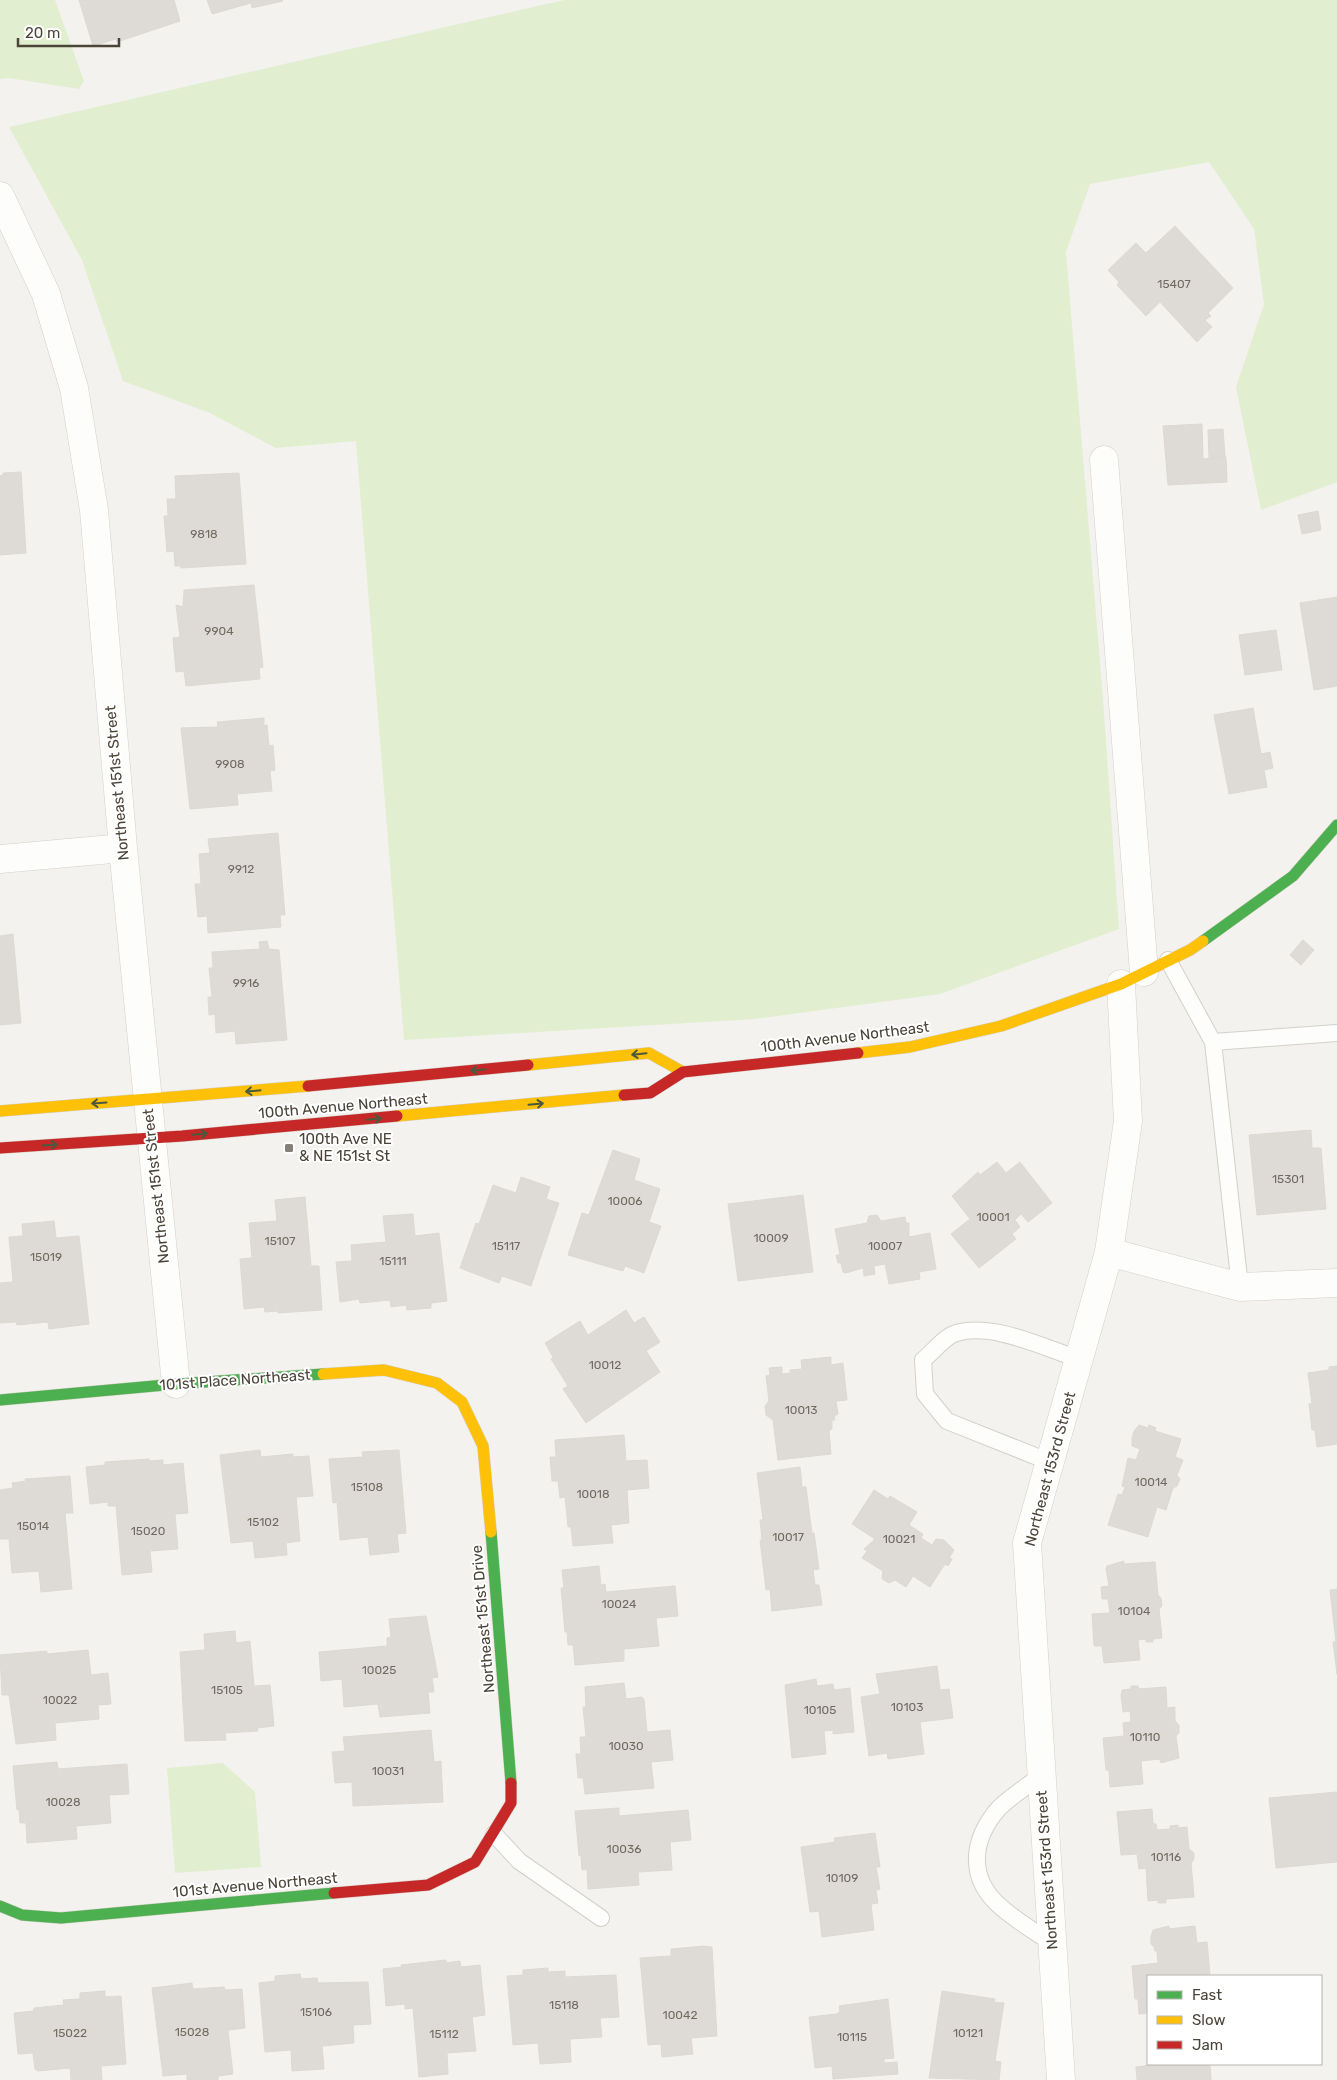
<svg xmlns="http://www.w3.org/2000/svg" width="1337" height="2080" font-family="Rubik,sans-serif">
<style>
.green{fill:#e1eecf}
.building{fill:#dedbd6;stroke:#dcd9d4}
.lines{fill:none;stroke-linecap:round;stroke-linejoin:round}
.lane-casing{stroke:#d2d0cb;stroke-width:18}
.street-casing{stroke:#d2d0cb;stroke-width:29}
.fast-casing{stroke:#d3cfc5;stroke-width:12}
.slow-casing{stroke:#d3cfc5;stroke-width:12}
.jam-casing{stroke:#d3cfc5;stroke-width:12}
.lane{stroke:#fdfdfc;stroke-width:16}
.street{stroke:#fdfdfc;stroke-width:28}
.fast{stroke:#4caf50;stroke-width:11}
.slow{stroke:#ffc107;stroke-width:11}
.jam{stroke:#c62828;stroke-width:11}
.oneway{stroke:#4b593e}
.poi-dot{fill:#868178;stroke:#fff;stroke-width:2}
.labels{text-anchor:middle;stroke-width:4;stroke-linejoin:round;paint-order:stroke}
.number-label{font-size:12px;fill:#706a61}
.street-label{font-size:15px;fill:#4b4439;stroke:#fff}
.poi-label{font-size:15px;fill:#4b4439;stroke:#fff;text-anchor:start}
</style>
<rect width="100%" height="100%" fill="#f4f2ee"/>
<path class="green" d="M 0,0 L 55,0 L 84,81 L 79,89 L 8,78 L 0,79 Z
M 564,0 L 1337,0 L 1337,482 L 1261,510 L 1236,387 L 1264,304 L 1254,229 L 1209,162 L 1090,184 L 1066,252 L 1103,699 L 1119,929 L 940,994 L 755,1019 L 404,1040 L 356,441 L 276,448 L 210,413 L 123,381 L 82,260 L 9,127 Z
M 223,1763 L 255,1792 L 261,1867 L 175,1873 L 167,1768 Z"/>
<path class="building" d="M 79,0 L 174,0 L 180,21 L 117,42 L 116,39 L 93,46 Z
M 207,0 L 282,0 L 283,1 L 252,8 L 251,3 L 212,14 Z
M 1175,226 L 1233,288 L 1208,313 L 1211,316 L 1205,320 L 1212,327 L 1197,342 L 1160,302 L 1146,316 L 1117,285 L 1119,282 L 1108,270 L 1136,243 L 1146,253 Z
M 1202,424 L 1203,459 L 1226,457 L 1227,482 L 1168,485 L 1163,426 Z
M 1223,429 L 1225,457 L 1209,458 L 1208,430 Z
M 21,472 L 26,553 L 0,555 L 0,476 L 3,475 L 3,473 Z
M 239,473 L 246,564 L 181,568 L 181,566 L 175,566 L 174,551 L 167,552 L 164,516 L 168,516 L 167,499 L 176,499 L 175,476 Z
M 1318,511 L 1321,530 L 1302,534 L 1298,515 Z
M 254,585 L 263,667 L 259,668 L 260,679 L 186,686 L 184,671 L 176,672 L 173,638 L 180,637 L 176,605 L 183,607 L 184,590 Z
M 1337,597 L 1337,686 L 1314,690 L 1300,603 Z
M 1276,630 L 1282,670 L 1245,675 L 1239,635 Z
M 1253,708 L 1261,754 L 1270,752 L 1273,768 L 1264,770 L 1267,787 L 1229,794 L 1214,715 Z
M 264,718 L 264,726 L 267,725 L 269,746 L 273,745 L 275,770 L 270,771 L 272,791 L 237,794 L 238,805 L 190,809 L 181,728 L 218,727 L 217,722 Z
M 278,833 L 285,915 L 280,915 L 281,927 L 208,933 L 207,916 L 198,917 L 195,884 L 201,884 L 199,854 L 210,853 L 208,839 Z
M 13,934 L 21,1023 L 0,1025 L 0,936 Z
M 1303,940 L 1314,950 L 1301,965 L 1290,955 Z
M 267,941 L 269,949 L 279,950 L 287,1040 L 236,1044 L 235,1031 L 216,1033 L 215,1014 L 209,1015 L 208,997 L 212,997 L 209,968 L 213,968 L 212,952 L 260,949 L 259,942 Z
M 1311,1130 L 1312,1148 L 1321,1148 L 1326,1209 L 1257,1215 L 1249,1135 Z
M 613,1150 L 640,1159 L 634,1180 L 660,1189 L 649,1222 L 661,1226 L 644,1273 L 625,1266 L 623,1271 L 568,1255 L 582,1213 L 589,1215 Z
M 997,1162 L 1006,1173 L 1020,1162 L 1052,1203 L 1028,1222 L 1021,1214 L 1015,1220 L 1020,1227 L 1012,1234 L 1016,1239 L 979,1268 L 951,1234 L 970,1219 L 952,1196 L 978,1172 L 980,1175 Z
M 521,1177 L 550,1187 L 546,1199 L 559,1203 L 531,1286 L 502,1276 L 499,1283 L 460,1268 L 476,1223 L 479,1224 L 493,1185 L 516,1193 Z
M 803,1195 L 813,1272 L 738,1281 L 728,1204 Z
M 305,1197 L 311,1266 L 319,1266 L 322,1310 L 278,1313 L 278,1311 L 265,1312 L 264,1307 L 244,1309 L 240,1259 L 252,1258 L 249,1223 L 277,1221 L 275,1200 Z
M 413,1214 L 415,1236 L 439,1233 L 447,1301 L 431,1303 L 431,1308 L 407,1310 L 406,1305 L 391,1307 L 390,1300 L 360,1303 L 359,1299 L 340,1302 L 336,1262 L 352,1261 L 351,1245 L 386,1242 L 383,1216 Z
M 877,1215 L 881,1221 L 905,1217 L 906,1223 L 909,1223 L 909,1237 L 930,1233 L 936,1269 L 919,1272 L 920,1279 L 889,1284 L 885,1264 L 874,1266 L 875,1274 L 864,1276 L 863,1268 L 846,1273 L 843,1272 L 841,1263 L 838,1263 L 836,1255 L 840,1255 L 835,1229 L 867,1223 L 869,1216 Z
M 54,1221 L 56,1238 L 79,1236 L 89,1324 L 49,1329 L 48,1322 L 17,1325 L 16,1322 L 0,1323 L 0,1283 L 13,1282 L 9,1237 L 23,1236 L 22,1224 Z
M 626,1310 L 634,1323 L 644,1317 L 660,1342 L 646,1351 L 660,1372 L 586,1423 L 563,1389 L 568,1386 L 551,1359 L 553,1357 L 545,1343 L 580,1321 L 588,1335 Z
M 831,1357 L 831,1365 L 843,1363 L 847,1400 L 836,1401 L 838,1414 L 834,1416 L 835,1420 L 832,1420 L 832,1429 L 829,1430 L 831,1454 L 778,1460 L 773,1420 L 766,1415 L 765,1406 L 769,1401 L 766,1376 L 770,1375 L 769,1368 L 782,1367 L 782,1374 L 790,1373 L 790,1370 L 802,1369 L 801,1360 Z
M 1337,1366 L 1337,1444 L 1317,1447 L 1315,1430 L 1312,1430 L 1309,1404 L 1312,1404 L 1308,1373 L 1329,1370 L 1329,1367 Z
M 1139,1425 L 1148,1428 L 1149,1425 L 1156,1428 L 1155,1431 L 1181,1439 L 1175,1457 L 1183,1460 L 1177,1475 L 1180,1479 L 1177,1486 L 1173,1488 L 1166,1510 L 1157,1507 L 1148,1537 L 1108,1525 L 1118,1494 L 1122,1495 L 1125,1487 L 1122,1486 L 1128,1458 L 1136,1460 L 1140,1449 L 1132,1446 L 1132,1439 L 1134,1431 Z
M 624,1435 L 626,1461 L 647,1460 L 649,1488 L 627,1490 L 629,1523 L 611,1525 L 613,1543 L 573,1546 L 571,1527 L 568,1527 L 565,1497 L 560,1498 L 558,1481 L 552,1481 L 550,1457 L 556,1457 L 555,1440 Z
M 260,1450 L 261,1457 L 293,1454 L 293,1457 L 309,1456 L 313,1496 L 296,1497 L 300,1541 L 286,1543 L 287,1555 L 255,1558 L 253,1541 L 231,1543 L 220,1455 Z
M 399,1450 L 406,1533 L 397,1534 L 399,1552 L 370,1555 L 368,1537 L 340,1540 L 337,1502 L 333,1503 L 329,1459 L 363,1457 L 362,1452 Z
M 149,1459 L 149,1461 L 163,1460 L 163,1465 L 183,1463 L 188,1513 L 175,1514 L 178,1549 L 150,1551 L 152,1572 L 122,1575 L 116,1506 L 108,1506 L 108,1502 L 90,1504 L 86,1467 L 105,1465 L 105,1462 Z
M 800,1467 L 802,1487 L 806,1487 L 812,1533 L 814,1533 L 819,1569 L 813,1570 L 815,1585 L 819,1585 L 822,1605 L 772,1611 L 770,1589 L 766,1590 L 760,1540 L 762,1540 L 760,1520 L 763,1520 L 757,1473 Z
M 70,1476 L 73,1513 L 65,1513 L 72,1589 L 41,1592 L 39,1571 L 12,1573 L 9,1539 L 0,1539 L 0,1490 L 13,1488 L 12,1483 L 26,1481 L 25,1479 Z
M 874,1490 L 888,1499 L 890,1496 L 917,1512 L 909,1525 L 923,1534 L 921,1538 L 932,1545 L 936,1539 L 944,1540 L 954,1550 L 949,1558 L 952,1559 L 948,1566 L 945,1564 L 930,1587 L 913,1576 L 906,1587 L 895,1580 L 889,1583 L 882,1579 L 883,1571 L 862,1558 L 867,1551 L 864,1549 L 875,1539 L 852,1524 Z
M 1124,1561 L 1124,1564 L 1155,1562 L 1158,1595 L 1161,1598 L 1162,1606 L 1159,1609 L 1162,1638 L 1153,1639 L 1153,1642 L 1146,1642 L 1146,1639 L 1138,1640 L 1140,1660 L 1104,1663 L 1102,1646 L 1094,1646 L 1092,1614 L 1110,1613 L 1108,1599 L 1102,1599 L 1101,1587 L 1109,1586 L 1106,1569 L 1107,1566 Z
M 599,1566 L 601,1585 L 605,1584 L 606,1592 L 675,1586 L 678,1616 L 656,1618 L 659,1646 L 624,1649 L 624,1661 L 575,1665 L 573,1645 L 568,1645 L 567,1632 L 565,1632 L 561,1588 L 564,1588 L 562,1570 Z
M 1337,1589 L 1337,1674 L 1333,1642 L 1336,1642 L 1330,1590 Z
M 426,1616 L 438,1677 L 432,1678 L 434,1692 L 428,1692 L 430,1713 L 380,1717 L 378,1704 L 344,1707 L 342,1679 L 321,1681 L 319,1652 L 387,1646 L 387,1638 L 391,1637 L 389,1619 Z
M 235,1631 L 236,1643 L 250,1641 L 254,1686 L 270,1685 L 274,1726 L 257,1728 L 258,1731 L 225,1733 L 226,1740 L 185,1741 L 180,1652 L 205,1650 L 204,1634 Z
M 88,1650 L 91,1675 L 108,1673 L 111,1704 L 98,1705 L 99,1719 L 55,1723 L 56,1740 L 16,1744 L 9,1695 L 2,1695 L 0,1655 L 47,1651 L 47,1654 Z
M 937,1666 L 940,1690 L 949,1689 L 953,1718 L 920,1722 L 924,1754 L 888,1759 L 887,1753 L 869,1756 L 861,1697 L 880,1694 L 876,1674 Z
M 816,1679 L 817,1686 L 833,1684 L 834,1690 L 850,1688 L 854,1732 L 833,1734 L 833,1730 L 824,1731 L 826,1754 L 792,1758 L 785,1685 Z
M 624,1683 L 626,1699 L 642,1697 L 644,1700 L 647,1732 L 670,1730 L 673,1760 L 651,1762 L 654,1788 L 585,1794 L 583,1778 L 578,1778 L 576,1754 L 581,1754 L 580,1737 L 586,1737 L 583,1707 L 586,1707 L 585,1687 Z
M 1131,1686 L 1138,1686 L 1139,1689 L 1166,1687 L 1167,1708 L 1175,1707 L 1175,1721 L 1179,1725 L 1179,1733 L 1176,1736 L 1179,1758 L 1161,1763 L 1160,1759 L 1141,1761 L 1143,1784 L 1110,1787 L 1109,1770 L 1106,1770 L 1103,1738 L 1124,1736 L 1123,1723 L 1131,1722 L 1130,1711 L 1123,1712 L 1121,1695 L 1122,1690 L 1131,1689 Z
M 431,1730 L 434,1762 L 441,1761 L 443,1802 L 353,1806 L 352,1782 L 335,1783 L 332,1752 L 345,1751 L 343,1737 Z
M 57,1762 L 58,1769 L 127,1764 L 129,1794 L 109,1795 L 111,1823 L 76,1826 L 77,1839 L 27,1843 L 26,1823 L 20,1823 L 19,1809 L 17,1810 L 13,1766 Z
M 1337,1792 L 1337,1862 L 1276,1868 L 1269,1798 Z
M 619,1808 L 619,1816 L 688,1810 L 691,1840 L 670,1842 L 672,1870 L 638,1872 L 639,1885 L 588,1889 L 587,1869 L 582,1870 L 581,1855 L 579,1856 L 575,1811 Z
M 1152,1809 L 1153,1824 L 1156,1824 L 1157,1830 L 1170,1829 L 1170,1826 L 1178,1825 L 1178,1828 L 1187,1827 L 1189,1849 L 1194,1853 L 1194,1859 L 1191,1863 L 1194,1897 L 1166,1899 L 1166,1903 L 1158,1903 L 1158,1900 L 1148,1901 L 1146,1868 L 1139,1869 L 1137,1854 L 1121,1855 L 1117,1812 Z
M 875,1833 L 880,1867 L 876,1867 L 880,1889 L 876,1890 L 878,1903 L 871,1904 L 874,1930 L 822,1937 L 819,1911 L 810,1912 L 801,1847 L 835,1842 L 834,1838 Z
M 1169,1926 L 1169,1929 L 1195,1926 L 1197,1943 L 1207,1942 L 1210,1974 L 1207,1974 L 1207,1976 L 1148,1976 L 1148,2013 L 1139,2014 L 1138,1999 L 1135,1999 L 1132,1966 L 1158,1963 L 1157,1951 L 1155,1951 L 1154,1947 L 1151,1944 L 1151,1937 L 1153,1930 Z
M 704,1946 L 712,1947 L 717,2036 L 691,2038 L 693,2054 L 662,2057 L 661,2044 L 648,2045 L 640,1958 L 671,1956 L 671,1949 Z
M 446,1960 L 446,1963 L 460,1961 L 461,1967 L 480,1965 L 485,2015 L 472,2017 L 476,2051 L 447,2053 L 448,2074 L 419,2077 L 413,2008 L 405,2009 L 405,2004 L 386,2006 L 383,1969 L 402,1967 L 401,1965 Z
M 548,1968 L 548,1972 L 565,1971 L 565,1977 L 616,1975 L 619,2017 L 600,2018 L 602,2037 L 570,2039 L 571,2062 L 540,2064 L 538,2043 L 513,2045 L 507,1976 L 523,1975 L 523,1970 Z
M 300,1974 L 301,1979 L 317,1978 L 318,1983 L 368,1982 L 371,2024 L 353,2025 L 354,2043 L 322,2046 L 324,2069 L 292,2071 L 291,2050 L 265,2052 L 259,1983 L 275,1981 L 275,1976 Z
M 192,1983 L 193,1989 L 224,1987 L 225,1990 L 242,1989 L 245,2028 L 228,2030 L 233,2074 L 218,2076 L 218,2080 L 187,2080 L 187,2074 L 163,2076 L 152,1988 Z
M 105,1991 L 105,1997 L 121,1996 L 126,2064 L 101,2066 L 102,2080 L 71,2080 L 70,2068 L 38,2071 L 35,2069 L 33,2053 L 18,2054 L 14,2013 L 34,2011 L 34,2008 L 64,2005 L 63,2000 L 80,1999 L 80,1993 Z
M 942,1991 L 995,1999 L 994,2002 L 1004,2003 L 995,2061 L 1001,2062 L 999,2080 L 929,2078 Z
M 888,1999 L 894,2058 L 884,2059 L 884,2063 L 897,2062 L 898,2074 L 833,2079 L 832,2066 L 815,2068 L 809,2017 L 837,2014 L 840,2011 L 839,2006 Z
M 1158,2064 L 1210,2064 L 1211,2080 L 1137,2080 L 1136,2067 Z"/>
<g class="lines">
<g class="lane-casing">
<path id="lane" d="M 1168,960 L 1213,1042 L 1240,1287
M 1213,1042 L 1337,1033
M 1050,1462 L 947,1421 L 925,1394 L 923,1360 C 932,1353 944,1337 956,1333 C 993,1322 1044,1348 1079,1359
M 1041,1775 C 1028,1786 1011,1796 999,1808 C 971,1840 967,1879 1002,1908 C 1017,1921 1035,1932 1052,1943
M 494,1834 L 519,1861 L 601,1918"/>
</g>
<g class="street-casing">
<path id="street" d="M 0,196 L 46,294 L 74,388 L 94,510 L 123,848 L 176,1384
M 1104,460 L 1144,972
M 0,859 L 123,848
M 1109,1252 L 1240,1287 L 1337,1283
M 1061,2080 L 1027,1543 L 1109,1252 L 1128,1121 L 1121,984"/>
</g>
<g class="fast-casing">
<path id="fast" d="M 1203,941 L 1293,876 L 1337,825
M 0,1400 L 176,1384 L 323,1374
M 491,1532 L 511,1783
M 0,1906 L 22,1915 L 61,1918 L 334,1893"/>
</g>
<g class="slow-casing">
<path id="slow" d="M 858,1053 L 910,1047 L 1001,1026 L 1121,984 L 1190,950 L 1203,941
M 528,1065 L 649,1053 L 683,1072
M 0,1111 L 308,1086
M 397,1116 L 624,1095
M 323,1374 L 384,1370 L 437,1383 L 462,1402 L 483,1446 L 491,1532"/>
</g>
<g class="jam-casing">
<path id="jam" d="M 308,1086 L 528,1065
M 624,1095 L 650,1093 L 683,1072 L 858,1053
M 0,1148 L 182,1136 L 397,1116
M 334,1893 L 428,1885 L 475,1862 L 511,1803 L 511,1783"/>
</g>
<use href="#lane" class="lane"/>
<use href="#street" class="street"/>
<use href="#fast" class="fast"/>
<use href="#slow" class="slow"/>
<use href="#jam" class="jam"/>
</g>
<defs><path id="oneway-shaft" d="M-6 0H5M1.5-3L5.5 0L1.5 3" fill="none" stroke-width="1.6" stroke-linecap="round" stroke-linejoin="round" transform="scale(1.25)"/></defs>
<g class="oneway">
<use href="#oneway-shaft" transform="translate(639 1054) rotate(174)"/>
<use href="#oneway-shaft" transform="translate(478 1070) rotate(174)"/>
<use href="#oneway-shaft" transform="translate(253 1091) rotate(175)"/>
<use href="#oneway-shaft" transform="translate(99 1103) rotate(176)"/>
<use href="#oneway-shaft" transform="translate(536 1104) rotate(-5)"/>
<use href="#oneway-shaft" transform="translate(374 1119) rotate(-5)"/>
<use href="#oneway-shaft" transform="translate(200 1134) rotate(-5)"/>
<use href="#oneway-shaft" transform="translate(50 1145) rotate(-4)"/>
</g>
<rect class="poi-dot" x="284" y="1143" width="10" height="10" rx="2.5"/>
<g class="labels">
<g class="number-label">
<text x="1174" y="288">15407</text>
<text x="204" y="538">9818</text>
<text x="219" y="635">9904</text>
<text x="230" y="768">9908</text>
<text x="241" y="873">9912</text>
<text x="246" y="987">9916</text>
<text x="1288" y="1183">15301</text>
<text x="625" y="1205">10006</text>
<text x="993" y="1221">10001</text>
<text x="771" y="1242">10009</text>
<text x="280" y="1245">15107</text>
<text x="506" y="1250">15117</text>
<text x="885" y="1250">10007</text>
<text x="46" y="1261">15019</text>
<text x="393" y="1265">15111</text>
<text x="605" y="1369">10012</text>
<text x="801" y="1414">10013</text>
<text x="1151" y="1486">10014</text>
<text x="367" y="1491">15108</text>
<text x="593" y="1498">10018</text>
<text x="263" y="1526">15102</text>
<text x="33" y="1530">15014</text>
<text x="148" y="1535">15020</text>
<text x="788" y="1541">10017</text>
<text x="899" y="1543">10021</text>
<text x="619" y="1608">10024</text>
<text x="1134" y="1615">10104</text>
<text x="379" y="1674">10025</text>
<text x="227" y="1694">15105</text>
<text x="60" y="1704">10022</text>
<text x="907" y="1711">10103</text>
<text x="820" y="1714">10105</text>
<text x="1145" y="1741">10110</text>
<text x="626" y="1750">10030</text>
<text x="388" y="1775">10031</text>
<text x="63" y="1806">10028</text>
<text x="624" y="1853">10036</text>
<text x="1166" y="1861">10116</text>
<text x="842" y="1882">10109</text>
<text x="564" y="2009">15118</text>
<text x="316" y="2016">15106</text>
<text x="680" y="2019">10042</text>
<text x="192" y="2036">15028</text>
<text x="70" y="2037">15022</text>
<text x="968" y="2037">10121</text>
<text x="444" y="2038">15112</text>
<text x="852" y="2041">10115</text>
</g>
<g class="street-label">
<text transform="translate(117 783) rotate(-95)" y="5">Northeast 151st Street</text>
<text transform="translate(845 1037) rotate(-7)" y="5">100th Avenue Northeast</text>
<text transform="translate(343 1106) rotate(-5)" y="5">100th Avenue Northeast</text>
<text transform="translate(156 1186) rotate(-96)" y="5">Northeast 151st Street</text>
<text transform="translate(235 1380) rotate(-4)" y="5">101st Place Northeast</text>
<text transform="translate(1050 1469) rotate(-75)" y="5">Northeast 153rd Street</text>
<text transform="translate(483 1619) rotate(-95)" y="5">Northeast 151st Drive</text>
<text transform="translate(1047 1870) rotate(-94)" y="5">Northeast 153rd Street</text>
<text transform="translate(255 1885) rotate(-5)" y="5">101st Avenue Northeast</text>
</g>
<g class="poi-label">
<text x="299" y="1144">100th Ave NE<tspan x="299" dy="17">&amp; NE 151st St</tspan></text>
</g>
</g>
<rect x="1147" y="1975" width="175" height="90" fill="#ffffff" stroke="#b7b4b0"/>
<rect x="1157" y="1991" width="25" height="8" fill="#4caf50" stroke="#b7b4b0"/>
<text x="1192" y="2000" font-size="15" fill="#4b4439">Fast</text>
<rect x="1157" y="2016" width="25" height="8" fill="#ffc107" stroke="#b7b4b0"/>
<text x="1192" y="2025" font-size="15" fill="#4b4439">Slow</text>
<rect x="1157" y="2041" width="25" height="8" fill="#c62828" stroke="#b7b4b0"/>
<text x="1192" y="2050" font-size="15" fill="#4b4439">Jam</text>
<path d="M18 38v8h101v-8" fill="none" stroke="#4b4439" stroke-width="2.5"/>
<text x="25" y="38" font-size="15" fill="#4b4439" stroke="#ffffff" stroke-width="4" paint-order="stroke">20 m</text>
</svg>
